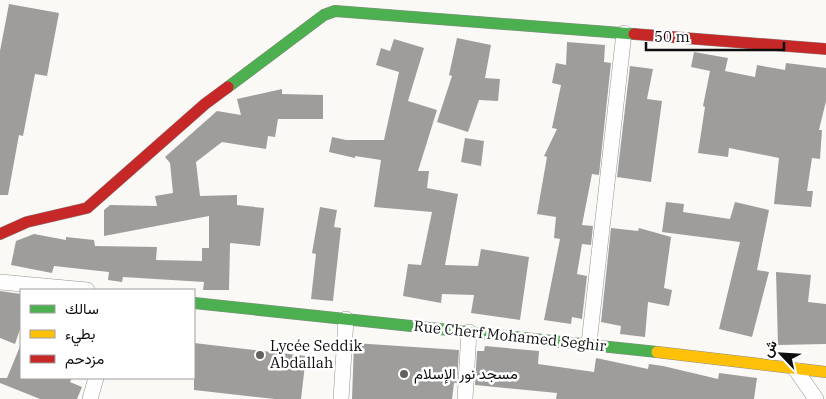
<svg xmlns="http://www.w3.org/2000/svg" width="826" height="399" font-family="'IBM Plex Serif',Vazirmatn,serif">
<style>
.building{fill:#9f9d9b}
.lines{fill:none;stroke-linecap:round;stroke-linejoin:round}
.street-casing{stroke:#959493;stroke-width:16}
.fast-casing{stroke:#8c8b8a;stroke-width:12}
.slow-casing{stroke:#8c8b8a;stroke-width:12}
.jam-casing{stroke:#8c8b8a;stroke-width:12}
.street{stroke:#fefefe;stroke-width:15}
.fast{stroke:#4caf50;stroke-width:11}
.slow{stroke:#ffc107;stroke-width:11}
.jam{stroke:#c62828;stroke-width:11}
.poi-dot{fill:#626160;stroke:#fff;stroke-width:2}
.labels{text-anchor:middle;stroke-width:5;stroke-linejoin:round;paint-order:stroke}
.street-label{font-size:15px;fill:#0f0f0f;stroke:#fff}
.poi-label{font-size:15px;fill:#0f0f0f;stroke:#fff;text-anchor:start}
</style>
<rect width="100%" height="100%" fill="#fbf9f6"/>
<path class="building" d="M 9,4 L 59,13 L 47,76 L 35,74 L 23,136 L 19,135 L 8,195 L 0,195 L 0,51 Z
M 457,38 L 491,45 L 485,78 L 500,79 L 498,101 L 479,100 L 468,132 L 437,122 L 452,76 L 449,75 Z
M 394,39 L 424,48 L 408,101 L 437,110 L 418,171 L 429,171 L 427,188 L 458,194 L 445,265 L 478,266 L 481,249 L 529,257 L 520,320 L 471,313 L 474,295 L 442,294 L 441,303 L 403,296 L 408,264 L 421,265 L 432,212 L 374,207 L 381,160 L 355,156 L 355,158 L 329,152 L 332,137 L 346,140 L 384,140 L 399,72 L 376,65 L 381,48 L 390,51 Z
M 567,42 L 605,45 L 604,62 L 611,63 L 599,175 L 592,174 L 582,225 L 593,226 L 591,245 L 582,244 L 577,274 L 587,276 L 582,319 L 572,317 L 571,324 L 544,320 L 560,239 L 554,238 L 556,217 L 537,214 L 547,157 L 544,156 L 557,129 L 552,128 L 561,85 L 552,83 L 556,63 L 566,65 Z
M 694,52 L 728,58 L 725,71 L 755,77 L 757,65 L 785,70 L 786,63 L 826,68 L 826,101 L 819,130 L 822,130 L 820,159 L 812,158 L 807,191 L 813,191 L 811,207 L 774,204 L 779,158 L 729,148 L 728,157 L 698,153 L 705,107 L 703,106 L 710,71 L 691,67 Z
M 630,66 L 653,69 L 647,99 L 662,101 L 651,182 L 617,177 Z
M 282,89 L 282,94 L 323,95 L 323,119 L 278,119 L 275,137 L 268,136 L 266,149 L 222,142 L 196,162 L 200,196 L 237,195 L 237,205 L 264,208 L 260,246 L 230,243 L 229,290 L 203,290 L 204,282 L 123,277 L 122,282 L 108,280 L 109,272 L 54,266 L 52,273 L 11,265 L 16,241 L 34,234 L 66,240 L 66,237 L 94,240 L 95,246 L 157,247 L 156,260 L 202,261 L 202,248 L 209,248 L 209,216 L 104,236 L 104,210 L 110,205 L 157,206 L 155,196 L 173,193 L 170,163 L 165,157 L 217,111 L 241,115 L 237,99 Z
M 465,138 L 484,141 L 481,166 L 461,162 Z
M 666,202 L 684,204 L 683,212 L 730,219 L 735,202 L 769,210 L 757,270 L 769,272 L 752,337 L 719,329 L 740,242 L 662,232 Z
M 320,207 L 337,210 L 334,227 L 341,228 L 333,301 L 311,299 L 316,254 L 312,253 Z
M 611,228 L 638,231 L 639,228 L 671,237 L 664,288 L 672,290 L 669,306 L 648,302 L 645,337 L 620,334 L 621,326 L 601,322 Z
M 776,272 L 811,275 L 808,302 L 826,304 L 826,344 L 778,345 Z
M 0,291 L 21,294 L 21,326 L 15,344 L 0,338 Z
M 194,343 L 306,356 L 301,399 L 275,399 L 194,390 Z
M 354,343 L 459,350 L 457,383 L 454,383 L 452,399 L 352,399 Z
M 21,344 L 21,378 L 72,378 L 70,382 L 82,387 L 77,399 L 40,399 L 0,383 L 0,378 L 7,378 Z
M 485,346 L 539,351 L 538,364 L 594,372 L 596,358 L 648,369 L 649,364 L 663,366 L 718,379 L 719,373 L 757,378 L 754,399 L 556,399 L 557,393 L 475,385 L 477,351 L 484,351 Z"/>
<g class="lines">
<g class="street-casing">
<path id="street" d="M 0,282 L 87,290
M 589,343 L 624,33
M 796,370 L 816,399
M 90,399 L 96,378
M 341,399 L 346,319
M 465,399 L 469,332"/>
</g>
<g class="fast-casing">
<path id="fast" d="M 228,87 L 324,15 L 335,11 L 634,34
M 194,303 L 657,352"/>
</g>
<g class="slow-casing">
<path id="slow" d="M 657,352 L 826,372"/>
</g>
<g class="jam-casing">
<path id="jam" d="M 634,34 L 826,49
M 0,234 L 27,222 L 87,208 L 205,104 L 228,87"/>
</g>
<use href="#street" class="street"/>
<use href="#fast" class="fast"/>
<use href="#slow" class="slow"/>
<use href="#jam" class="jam"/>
</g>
<g class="poi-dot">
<circle cx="260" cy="355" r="5"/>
<circle cx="404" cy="374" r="5"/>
</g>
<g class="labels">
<g class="street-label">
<text transform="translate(510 336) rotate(6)" y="5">Rue Cherf Mohamed Seghir</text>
</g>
<g class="poi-label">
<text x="270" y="351">Lycée Seddik<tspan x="270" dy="17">Abdallah</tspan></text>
<text x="414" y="379">مسجد نور الإسلام</text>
</g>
</g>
<rect x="20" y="289" width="175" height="90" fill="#ffffff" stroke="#9f9f9f"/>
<rect x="30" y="305" width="25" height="8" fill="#4caf50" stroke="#9f9f9f"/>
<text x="65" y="314" font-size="15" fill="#0f0f0f">سالك</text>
<rect x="30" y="330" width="25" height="8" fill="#ffc107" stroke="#9f9f9f"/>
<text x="65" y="339" font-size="15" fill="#0f0f0f">بطيء</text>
<rect x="30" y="355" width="25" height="8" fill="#c62828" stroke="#9f9f9f"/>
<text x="65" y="364" font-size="15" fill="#0f0f0f">مزدحم</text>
<g transform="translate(781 354) rotate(295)" stroke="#ffffff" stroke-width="4" paint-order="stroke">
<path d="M0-4L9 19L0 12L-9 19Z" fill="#0f0f0f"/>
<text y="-8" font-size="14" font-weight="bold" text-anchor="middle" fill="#0f0f0f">ش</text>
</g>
<path d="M646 42v8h138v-8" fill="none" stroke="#0f0f0f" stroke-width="2.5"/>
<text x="654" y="42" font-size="15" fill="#0f0f0f" stroke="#ffffff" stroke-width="4" paint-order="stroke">50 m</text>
</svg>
